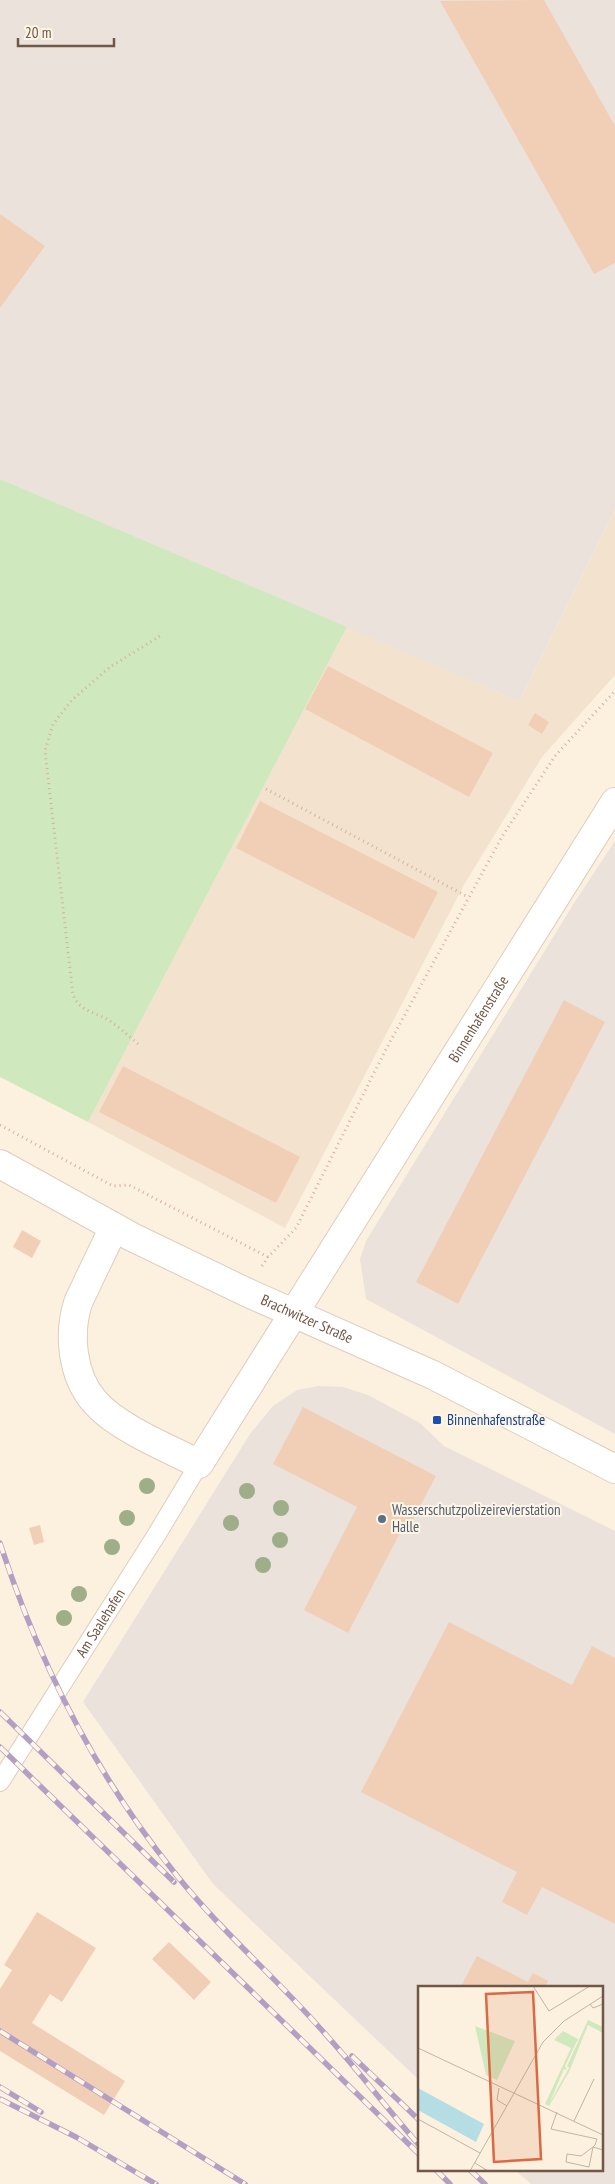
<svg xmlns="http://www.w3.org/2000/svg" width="615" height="2184" font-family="'PT Sans Narrow',sans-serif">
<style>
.residential{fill:#f3e3ce}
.industrial{fill:#eae2db}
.green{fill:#cfe8be}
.building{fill:#f1cfb7}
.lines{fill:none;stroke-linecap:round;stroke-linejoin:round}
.service-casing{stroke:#dfcdbc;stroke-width:20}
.minor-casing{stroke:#dfcdbc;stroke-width:30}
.path{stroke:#d5b29b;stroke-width:3;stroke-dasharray:1 4;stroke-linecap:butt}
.service{stroke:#fff;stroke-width:18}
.minor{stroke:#fff;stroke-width:28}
.rail-casing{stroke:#b39fc4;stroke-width:5.5}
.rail{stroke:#fff5e5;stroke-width:4;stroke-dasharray:11;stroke-linecap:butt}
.tree{fill:#9dae88}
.transit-dot{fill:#1a4fb4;stroke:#fff5e5;stroke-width:2}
.service-dot{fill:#5c6f8a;stroke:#fff5e5;stroke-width:2}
.labels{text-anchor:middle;stroke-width:4;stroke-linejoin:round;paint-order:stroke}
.street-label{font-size:15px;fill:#715747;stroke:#fff5e5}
.transit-label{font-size:15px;fill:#164399;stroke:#fff5e5;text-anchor:start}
.service-label{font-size:15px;fill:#4e5e75;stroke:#fff5e5;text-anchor:start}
.inset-road{fill:none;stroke:#c4b3a2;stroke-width:1}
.view{fill:#da6944;fill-opacity:0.15;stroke:#da6944;stroke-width:2.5}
.inset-edge{fill:none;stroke:#715747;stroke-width:2.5}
</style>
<rect width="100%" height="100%" fill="#fcf1df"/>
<path class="residential" d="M 615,509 L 615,675 L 542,757 L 464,885 L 285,1228 L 88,1122 L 347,627 L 519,701 Z"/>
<path class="industrial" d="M 0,0 L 615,0 L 615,509 L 519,701 L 0,479 Z
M 615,841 L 615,1434 L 366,1299 L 360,1259 L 366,1241 L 576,900 Z
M 319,1386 L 343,1387 L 368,1395 L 420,1423 L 444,1446 L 615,1531 L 615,2184 L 531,2184 L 515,2170 L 601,2170 L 601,1988 L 419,1988 L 419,2080 L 213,1884 L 83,1702 L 250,1434 L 273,1406 L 297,1390 Z"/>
<path class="green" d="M 0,479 L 347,627 L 88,1122 L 0,1077 Z"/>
<path class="building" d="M 544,0 L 615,126 L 615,263 L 594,274 L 440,1 Z
M 0,214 L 45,246 L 0,308 Z
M 328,666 L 493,753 L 469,797 L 305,709 Z
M 535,713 L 549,722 L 542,734 L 528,725 Z
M 260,801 L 438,892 L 414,939 L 236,848 Z
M 564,1000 L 605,1022 L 458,1304 L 416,1282 Z
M 123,1066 L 300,1157 L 276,1203 L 99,1112 Z
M 22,1230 L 41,1241 L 32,1258 L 13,1247 Z
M 303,1407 L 436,1476 L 406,1533 L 401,1531 L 348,1633 L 304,1610 L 357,1507 L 273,1464 Z
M 40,1525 L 44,1542 L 34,1545 L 29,1528 Z
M 449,1622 L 572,1685 L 592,1646 L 615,1658 L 615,1924 L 542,1887 L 527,1915 L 502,1902 L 517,1872 L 361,1792 Z
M 37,1912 L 96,1948 L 62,2002 L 50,1994 L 32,2023 L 125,2081 L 104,2115 L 0,2051 L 0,1989 L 12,1970 L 4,1965 Z
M 169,1942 L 211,1982 L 194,2000 L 152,1959 Z
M 477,1956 L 528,1982 L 533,1973 L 548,1981 L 545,1988 L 460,1988 Z"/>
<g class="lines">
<g class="service-casing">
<g id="service">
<path id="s1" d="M 0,1782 L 157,1534 L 199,1464"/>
</g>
</g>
<g class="minor-casing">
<g id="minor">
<path id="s2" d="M 0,1164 L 132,1237 L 246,1292 L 433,1375 L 615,1469"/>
<path id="s3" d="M 114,1227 C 106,1244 98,1261 89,1279 C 86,1287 81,1295 78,1303 C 68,1334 72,1375 94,1401 C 117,1428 168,1448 199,1464 L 615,802"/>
</g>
</g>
<path class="path" d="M 266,789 L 468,897
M 138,1044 C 129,1036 120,1028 110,1021 C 96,1012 80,1012 73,995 L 45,751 L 53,724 L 72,700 L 110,667 L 160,636
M 0,1125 L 113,1186 L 129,1185 L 268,1257
M 262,1266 L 268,1257 L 296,1228 L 384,1053 L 503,835 L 555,756 L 615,691"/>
<use href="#service" class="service"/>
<use href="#minor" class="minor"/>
<g class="rail-casing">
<path id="rail" d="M 0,1543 C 39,1663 95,1774 174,1872 C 218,1928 272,1974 319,2027 C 354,2065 385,2106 419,2145
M 0,1712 L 174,1882
M 0,1747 L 419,2154
M 0,2031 L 245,2184
M 352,2056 L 419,2120
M 0,2087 L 41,2112
M 0,2099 L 76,2137 L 156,2184
M 436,2170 L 450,2184
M 470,2170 L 485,2184"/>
</g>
<use href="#rail" class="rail"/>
</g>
<g class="tree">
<circle cx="147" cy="1486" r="8"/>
<circle cx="247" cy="1491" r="8"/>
<circle cx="281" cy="1508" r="8"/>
<circle cx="127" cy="1518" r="8"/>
<circle cx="231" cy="1523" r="8"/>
<circle cx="280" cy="1540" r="8"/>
<circle cx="112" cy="1547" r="8"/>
<circle cx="263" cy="1565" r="8"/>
<circle cx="79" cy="1594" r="8"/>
<circle cx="64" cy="1618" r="8"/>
</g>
<rect class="transit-dot" x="432" y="1415" width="10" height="10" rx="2.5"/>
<circle class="service-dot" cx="382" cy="1519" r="5"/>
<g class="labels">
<g class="street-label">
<text dy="5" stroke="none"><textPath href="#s3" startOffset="836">Binnenhafenstraße</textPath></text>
<text dy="5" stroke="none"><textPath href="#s2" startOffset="344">Brachwitzer Straße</textPath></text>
<text dy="5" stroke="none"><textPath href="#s1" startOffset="188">Am Saalehafen</textPath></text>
</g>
<g class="transit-label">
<text x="447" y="1425">Binnenhafenstraße</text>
</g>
<g class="service-label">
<text x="392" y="1515">Wasserschutzpolizeirevierstation<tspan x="392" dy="17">Halle</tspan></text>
</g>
</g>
<g transform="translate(418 1986)">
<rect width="185" height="185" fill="#fcf1df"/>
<path d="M 170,34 L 185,41 L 185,47 L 170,39 L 151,86 L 131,120 L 127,118 L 153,62 L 136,54 L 145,45 L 160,53 L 147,80 L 149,84 L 146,83 L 131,118 L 151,82 L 149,80 ZM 57,40 L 97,55 L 79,94 L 68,89 Z" fill="#cfe8be"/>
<path d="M 0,102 L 66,138 L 58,156 L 0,124 Z" fill="#b4dde4"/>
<path class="inset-road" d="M 115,0 L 131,25 L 172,0M 172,18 L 175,22 L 185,18M 0,62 L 185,149M 81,102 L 79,114 L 89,120M 139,126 L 133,143 L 179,153 L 177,159 L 175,161 L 163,170 L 149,168 L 148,176 L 171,181 L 175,161 L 185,164M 0,133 L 62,167M 156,135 L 176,93M 57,177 L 70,185M 52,185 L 125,56 L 146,35 L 185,10"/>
<path class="view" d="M 115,6 L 123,173 L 76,176 L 68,8 Z"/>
<rect width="185" height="185" class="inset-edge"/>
</g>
<path d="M18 38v8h96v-8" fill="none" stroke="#715747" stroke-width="2.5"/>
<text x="25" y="38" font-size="15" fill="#715747" stroke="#fff5e5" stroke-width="4" paint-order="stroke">20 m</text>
</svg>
